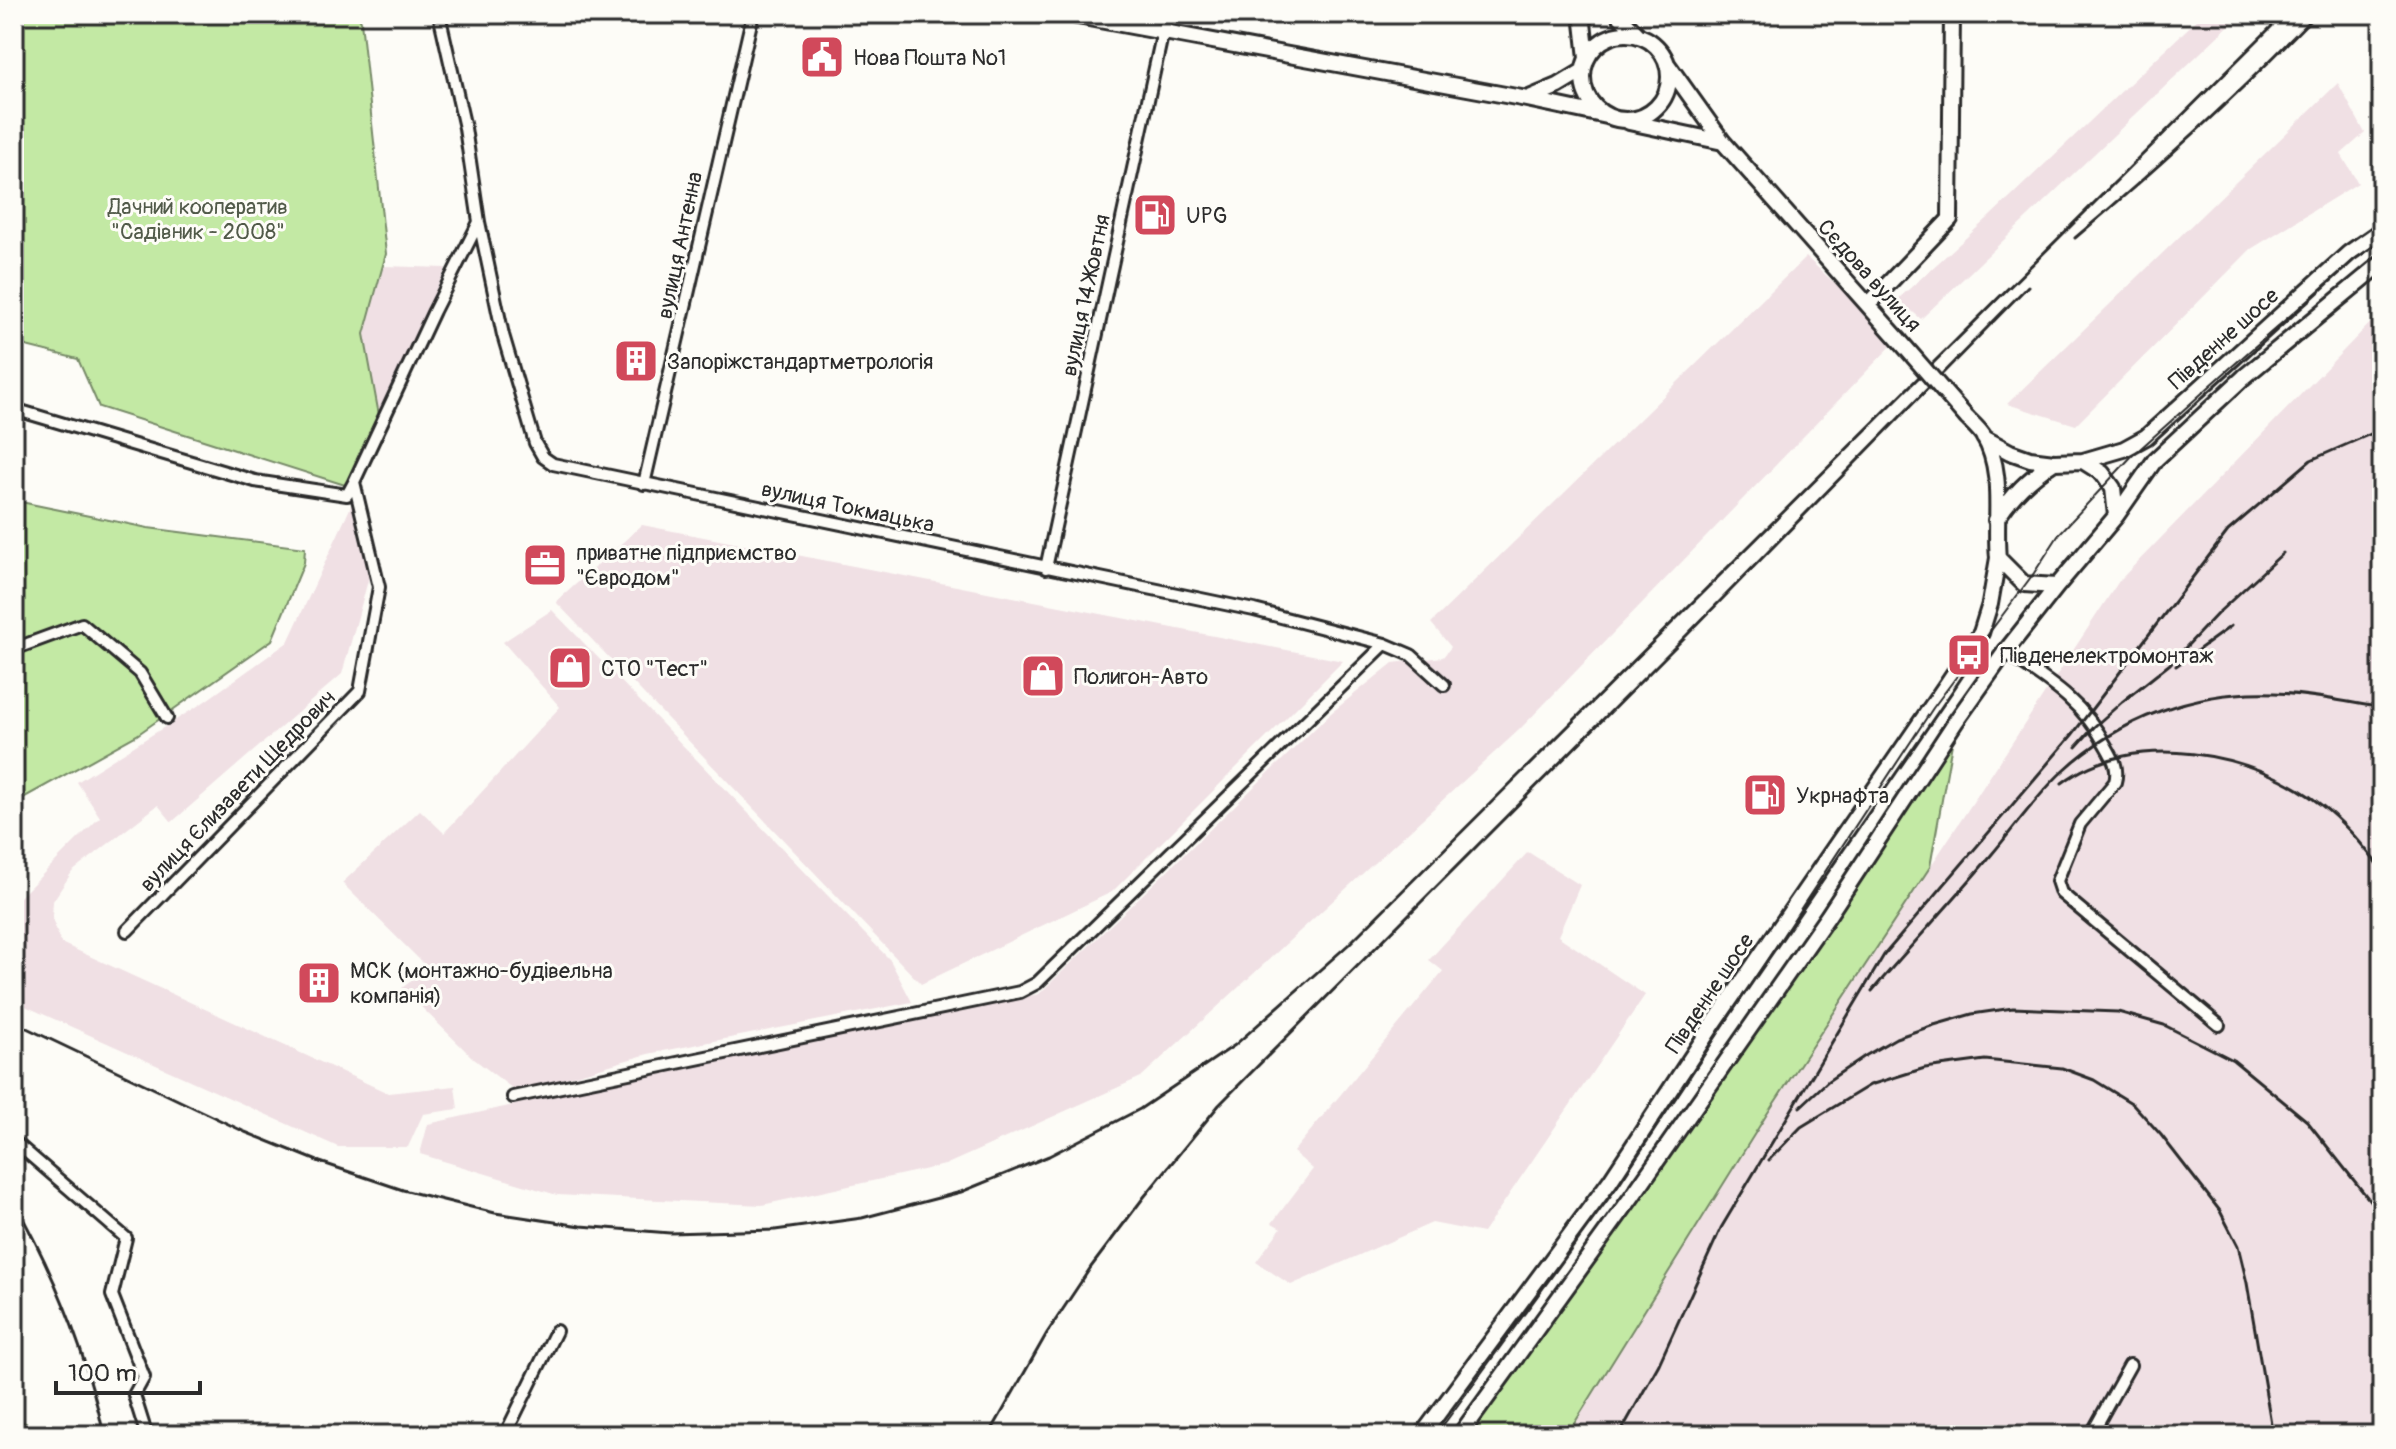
<svg xmlns="http://www.w3.org/2000/svg" width="2396" height="1449" font-family="Pangolin,sans-serif">
<style>
.built{fill:#f0e0e4}
.green{fill:#c3e9a4;stroke:#778a68;stroke-width:2}
.lines{fill:none;stroke-linecap:round;stroke-linejoin:round}
.street-casing{stroke:#2b2b2b;stroke-width:16}
.secondary-casing{stroke:#2b2b2b;stroke-width:20}
.street{stroke:#fdfcf7;stroke-width:10}
.secondary{stroke:#fdfcf7;stroke-width:14}
.tram{stroke:#2b2b2b;stroke-width:2}
.rail{stroke:#2b2b2b;stroke-width:3}
.secondary-bridge-casing{stroke:#2b2b2b;stroke-width:20;stroke-linecap:butt}
.secondary-bridge{stroke:#fdfcf7;stroke-width:14}
.labels{text-anchor:middle;stroke-width:6;stroke-linejoin:round;paint-order:stroke}
.poi-label{font-size:22px;fill:#2b2b2b;stroke:#fdfcf7;text-anchor:start}
.park-label{font-size:22px;fill:#515a49;stroke:#fdfcf7}
.street-label{font-size:22px;fill:#2b2b2b;stroke:#fdfcf7}
</style>
<rect width="100%" height="100%" fill="#fdfcf7"/>
<filter id="ink" filterUnits="userSpaceOnUse"><feTurbulence type="fractalNoise" baseFrequency=".0125" numOctaves="2"/><feDisplacementMap in="SourceGraphic" scale="16" xChannelSelector="R" yChannelSelector="G"/><feConvolveMatrix kernelMatrix="1 2 1 2 8 2 1 2 1" color-interpolation-filters="sRGB"/></filter>
<g filter="url(#ink)">
<path class="built" d="M 2203,14 L 2241,14 L 1921,319 L 1898,299 L 1988,218 Z
M 2338,83 L 2365,133 L 2341,154 L 2358,183 L 2251,249 L 2076,425 L 2007,404 Z
M 1806,257 L 1897,340 L 1519,730 L 1141,1077 L 945,1165 L 762,1205 L 557,1195 L 420,1154 L 428,1124 L 748,1053 L 1039,994 L 1331,713 L 1393,663 L 1443,657 L 1451,647 L 1431,623 Z
M 383,266 L 446,268 L 377,420 L 364,334 Z
M 2382,311 L 2382,1435 L 1567,1435 L 1767,1114 L 2119,581 Z
M 353,502 L 363,507 L 369,577 L 342,674 L 172,822 L 158,805 L 72,872 L 53,901 L 52,918 L 61,943 L 388,1093 L 455,1086 L 458,1109 L 423,1114 L 408,1147 L 338,1147 L 14,1001 L 14,903 L 100,817 L 77,782 L 201,704 L 288,642 Z
M 642,525 L 1343,661 L 1112,892 L 921,984 L 556,602 Z
M 552,610 L 890,960 L 912,1002 L 648,1054 L 517,1092 L 474,1059 L 402,988 L 428,968 L 342,883 L 420,810 L 444,833 L 560,707 L 503,642 Z
M 1528,852 L 1580,885 L 1558,936 L 1645,995 L 1483,1233 L 1432,1223 L 1291,1285 L 1256,1262 L 1281,1228 L 1272,1223 L 1313,1169 L 1293,1152 L 1443,971 L 1429,960 Z"/>
<path class="green" d="M 14,14 L 358,14 L 361,21 L 386,254 L 364,334 L 381,426 L 345,485 L 99,407 L 78,359 L 14,343 Z
M 14,497 L 21,502 L 148,528 L 305,548 L 304,563 L 272,640 L 137,735 L 14,803 Z
M 1956,721 L 1930,867 L 1767,1114 L 1567,1435 L 1460,1435 Z
M 14,1417 L 48,1435 L 14,1435 Z"/>
<g class="lines">
<g class="street-casing">
<path id="street" d="M 439,14 L 465,128 L 479,222 L 503,335 L 535,443 L 543,457 L 553,464 L 1254,610 L 1385,644 L 1411,655 L 1444,685
M 14,409 L 255,481 L 347,495 L 354,482
M 644,484 L 753,14
M 1046,568 L 1163,31 L 1169,14
M 14,649 L 82,624 L 140,673 L 167,718
M 2005,652 C 2046,680 2082,700 2106,746 C 2113,758 2119,768 2115,782 L 2080,824 L 2057,881 L 2061,893 L 2219,1025
M 127,931 L 360,691 L 379,587 L 354,482 L 434,311 L 479,222
M 513,1097 L 1020,992 L 1037,983 L 1385,644
M 15,1142 L 126,1238 L 112,1295 L 144,1377 L 134,1395 L 145,1430 L 153,1435
M 505,1435 L 556,1331
M 2091,1435 L 2130,1365"/>
</g>
<g class="secondary-casing">
<path id="secondary" d="M 1067,14 L 1527,99 L 1607,116
M 1582,14 L 1587,58
M 1618,14 L 1638,35
M1583 77a43 43 0 1 1 86 0a43 43 0 1 1-86 0Z
M 1668,65 L 1723,142 L 1899,340
M 1527,99 L 1558,86 L 1583,71
M 1629,122 L 1723,142
M 1868,305 L 1950,219 L 1952,14
M 1967,418 C 1973,424 1980,430 1984,437 C 2005,472 1994,520 1998,558 L 2024,584 L 2057,586
M 1984,438 L 2010,452 L 2030,459 L 2054,462 L 2083,461 L 2102,473 L 2113,488 L 2116,516
M 2083,461 L 2124,449 L 2146,437 L 2349,253 L 2382,230
M 1996,520 C 2012,495 2029,478 2054,462
M 1422,1435 L 1610,1181 L 1714,1023 L 1947,684 L 1981,633 L 1990,604 L 1998,558
M 1460,1435 L 1631,1198 L 1828,916 L 1956,721 L 2005,652 L 2057,586 L 2116,516 L 2155,460 L 2244,377 L 2382,263"/>
</g>
<use href="#street" class="street"/>
<use href="#secondary" class="secondary"/>
<path class="tram" d="M 1436,1435 L 1618,1186 L 1933,708 L 2034,573 L 2060,533 L 2131,457 L 2229,369 L 2356,258 L 2382,240"/>
<path class="rail" d="M 2075,238 C 2159,167 2240,93 2316,14
M 2176,666 L 2231,626
M 2076,747 L 2095,726 L 2122,702 L 2170,664 L 2219,612 L 2283,553
M 2062,783 C 2133,729 2254,752 2320,804 C 2344,822 2365,847 2382,871
M 1872,991 C 1911,945 1953,901 1992,854 C 2015,827 2037,795 2063,771 C 2120,718 2195,690 2274,693 C 2309,694 2347,702 2382,708
M 14,1022 L 245,1132 L 320,1162 L 403,1190 L 495,1213 L 581,1226 L 670,1233 L 775,1230 L 862,1218 L 961,1192 L 1049,1156 L 1140,1109 L 1235,1045 L 1348,945 L 2284,14
M 1800,1107 L 1828,1081 L 1865,1056 L 1896,1038 L 1934,1025 L 1972,1014 L 2013,1008 L 2118,1012 L 2164,1025 L 2233,1060 L 2307,1121 L 2375,1207 L 2382,1229
M 1769,1160 L 1801,1127 L 1870,1085 L 1925,1068 L 1985,1060 L 2062,1068 L 2094,1080 L 2133,1104 L 2161,1135 L 2220,1211 L 2238,1246 L 2247,1283 L 2273,1435
M 14,1202 C 56,1277 86,1351 104,1435
M 989,1435 L 1047,1333 L 1091,1267 L 1144,1197 L 1219,1105 L 1682,640 L 2028,286
M 1619,1435 L 1659,1364 L 1721,1228 L 1884,955 L 2072,735 L 2228,531 L 2311,460 L 2382,429"/>
<g class="secondary-bridge-casing">
<path id="secondary-bridge" d="M 1899,340 L 1967,418"/>
</g>
<use href="#secondary-bridge" class="secondary-bridge"/>
</g>
</g>
<defs>
<g id="civic-square" transform="scale(2.3)"><rect x="-9" y="-9" width="18" height="18" rx="4" fill="#d1495b" stroke="#fdfcf7"/><path d="M-.6-6.5H3V-4.5H.6V-3L4-1V1h2V6H-6V1h2V-1L-.6-3ZM-1.2 2.5V6h2.4V2.5Z" fill="#fff"/></g>
<g id="fuel-square" transform="scale(2.3)"><rect x="-9" y="-9" width="18" height="18" rx="4" fill="#d1495b" stroke="#fdfcf7"/><path d="M-5.5-6h7V0h2V4h1.3V-2.5L3-4.5l.8-.8L6-3V5H2.5V1h-1V6h-7ZM-4.2-4.7v3.2H.2V-4.7Z" fill="#fff"/></g>
<g id="building-square" transform="scale(2.3)"><rect x="-9" y="-9" width="18" height="18" rx="4" fill="#d1495b" stroke="#fdfcf7"/><path d="M-4-6H4V6H1V3H-1V6H-4ZM-2.5-4.3h1.7v1.8h-1.7ZM.8-4.3h1.7v1.8H.8ZM-2.5-1h1.7V.8h-1.7ZM.8-1h1.7V.8H.8Z" fill="#fff"/></g>
<g id="office-square" transform="scale(2.3)"><rect x="-9" y="-9" width="18" height="18" rx="4" fill="#d1495b" stroke="#fdfcf7"/><path d="M-6-3h4V-5.5h4V-3h4V5H-6ZM-1-4.5V-3h2v-1.5ZM-6 0V1H6V0Z" fill="#fff"/></g>
<g id="bus-square" transform="scale(2.3)"><rect x="-9" y="-9" width="18" height="18" rx="4" fill="#d1495b" stroke="#fdfcf7"/><path d="M-5-6H5V4H4V6H2V4H-2V6H-4V4H-5ZM-3.5-4V0h7V-4ZM-3.5 1.2v1.5H-2V1.2ZM2 1.2v1.5H3.5V1.2Z" fill="#fff"/></g>
<g id="shop-square" transform="scale(2.3)"><rect x="-9" y="-9" width="18" height="18" rx="4" fill="#d1495b" stroke="#fdfcf7"/><path d="M-5-2.5h2.3a2.7 3.5 0 0 1 5.4 0H5L5.5 6h-11ZM-1.5-2.5h3a1.5 2.3 0 0 0-3 0Z" fill="#fff"/></g>
</defs>
<g fill-rule="evenodd">
<use href="#civic-square" x="822" y="57"/>
<use href="#fuel-square" x="1155" y="215"/>
<use href="#building-square" x="636" y="361"/>
<use href="#office-square" x="545" y="565"/>
<use href="#bus-square" x="1969" y="655"/>
<use href="#shop-square" x="570" y="668"/>
<use href="#shop-square" x="1043" y="676"/>
<use href="#fuel-square" x="1765" y="795"/>
<use href="#building-square" x="319" y="983"/>
</g>
<g class="labels">
<g class="poi-label">
<text x="853" y="65">Нова Пошта №1</text>
<text x="1186" y="223">UPG</text>
<text x="667" y="369">Запоріжстандартметрологія</text>
<text x="576" y="560">приватне підприємство<tspan x="576" dy="25">"Євродом"</tspan></text>
<text x="2000" y="663">Південелектромонтаж</text>
<text x="601" y="676">СТО "Тест"</text>
<text x="1074" y="684">Полигон-Авто</text>
<text x="1796" y="803">Укрнафта</text>
<text x="350" y="978">МСК (монтажно-будівельна<tspan x="350" dy="25">компанія)</tspan></text>
</g>
<g class="park-label">
<text x="198" y="214">Дачний кооператив<tspan x="198" dy="25">"Садівник - 2008"</tspan></text>
</g>
<g class="street-label">
<text transform="translate(679 245) rotate(-78)" y="8">вулиця Антенна</text>
<text transform="translate(1870 275) rotate(48)" y="8">Сєдова вулиця</text>
<text transform="translate(1085 295) rotate(-78)" y="8">вулиця 14 Жовтня</text>
<text transform="translate(2223 338) rotate(-42)" y="8">Південне шосе</text>
<text transform="translate(848 506) rotate(12)" y="8">вулиця Токмацька</text>
<text transform="translate(237 790) rotate(-46)" y="8">вулиця Єлизавети Щедрович</text>
<text transform="translate(1709 993) rotate(-56)" y="8">Південне шосе</text>
</g>
</g>
<rect width="2396" height="1449" fill="none" stroke="#fdfcf7" stroke-width="48"/>
<rect x="24" y="24" width="2348" height="1401" fill="none" stroke="#2b2b2b" stroke-width="3" filter="url(#ink)"/>
<path d="M56 1381v12h144v-12" fill="none" stroke="#2b2b2b" stroke-width="4"/>
<text x="68" y="1381" font-size="24" fill="#2b2b2b" stroke="#fdfcf7" stroke-width="6" paint-order="stroke">100 m</text>
</svg>
